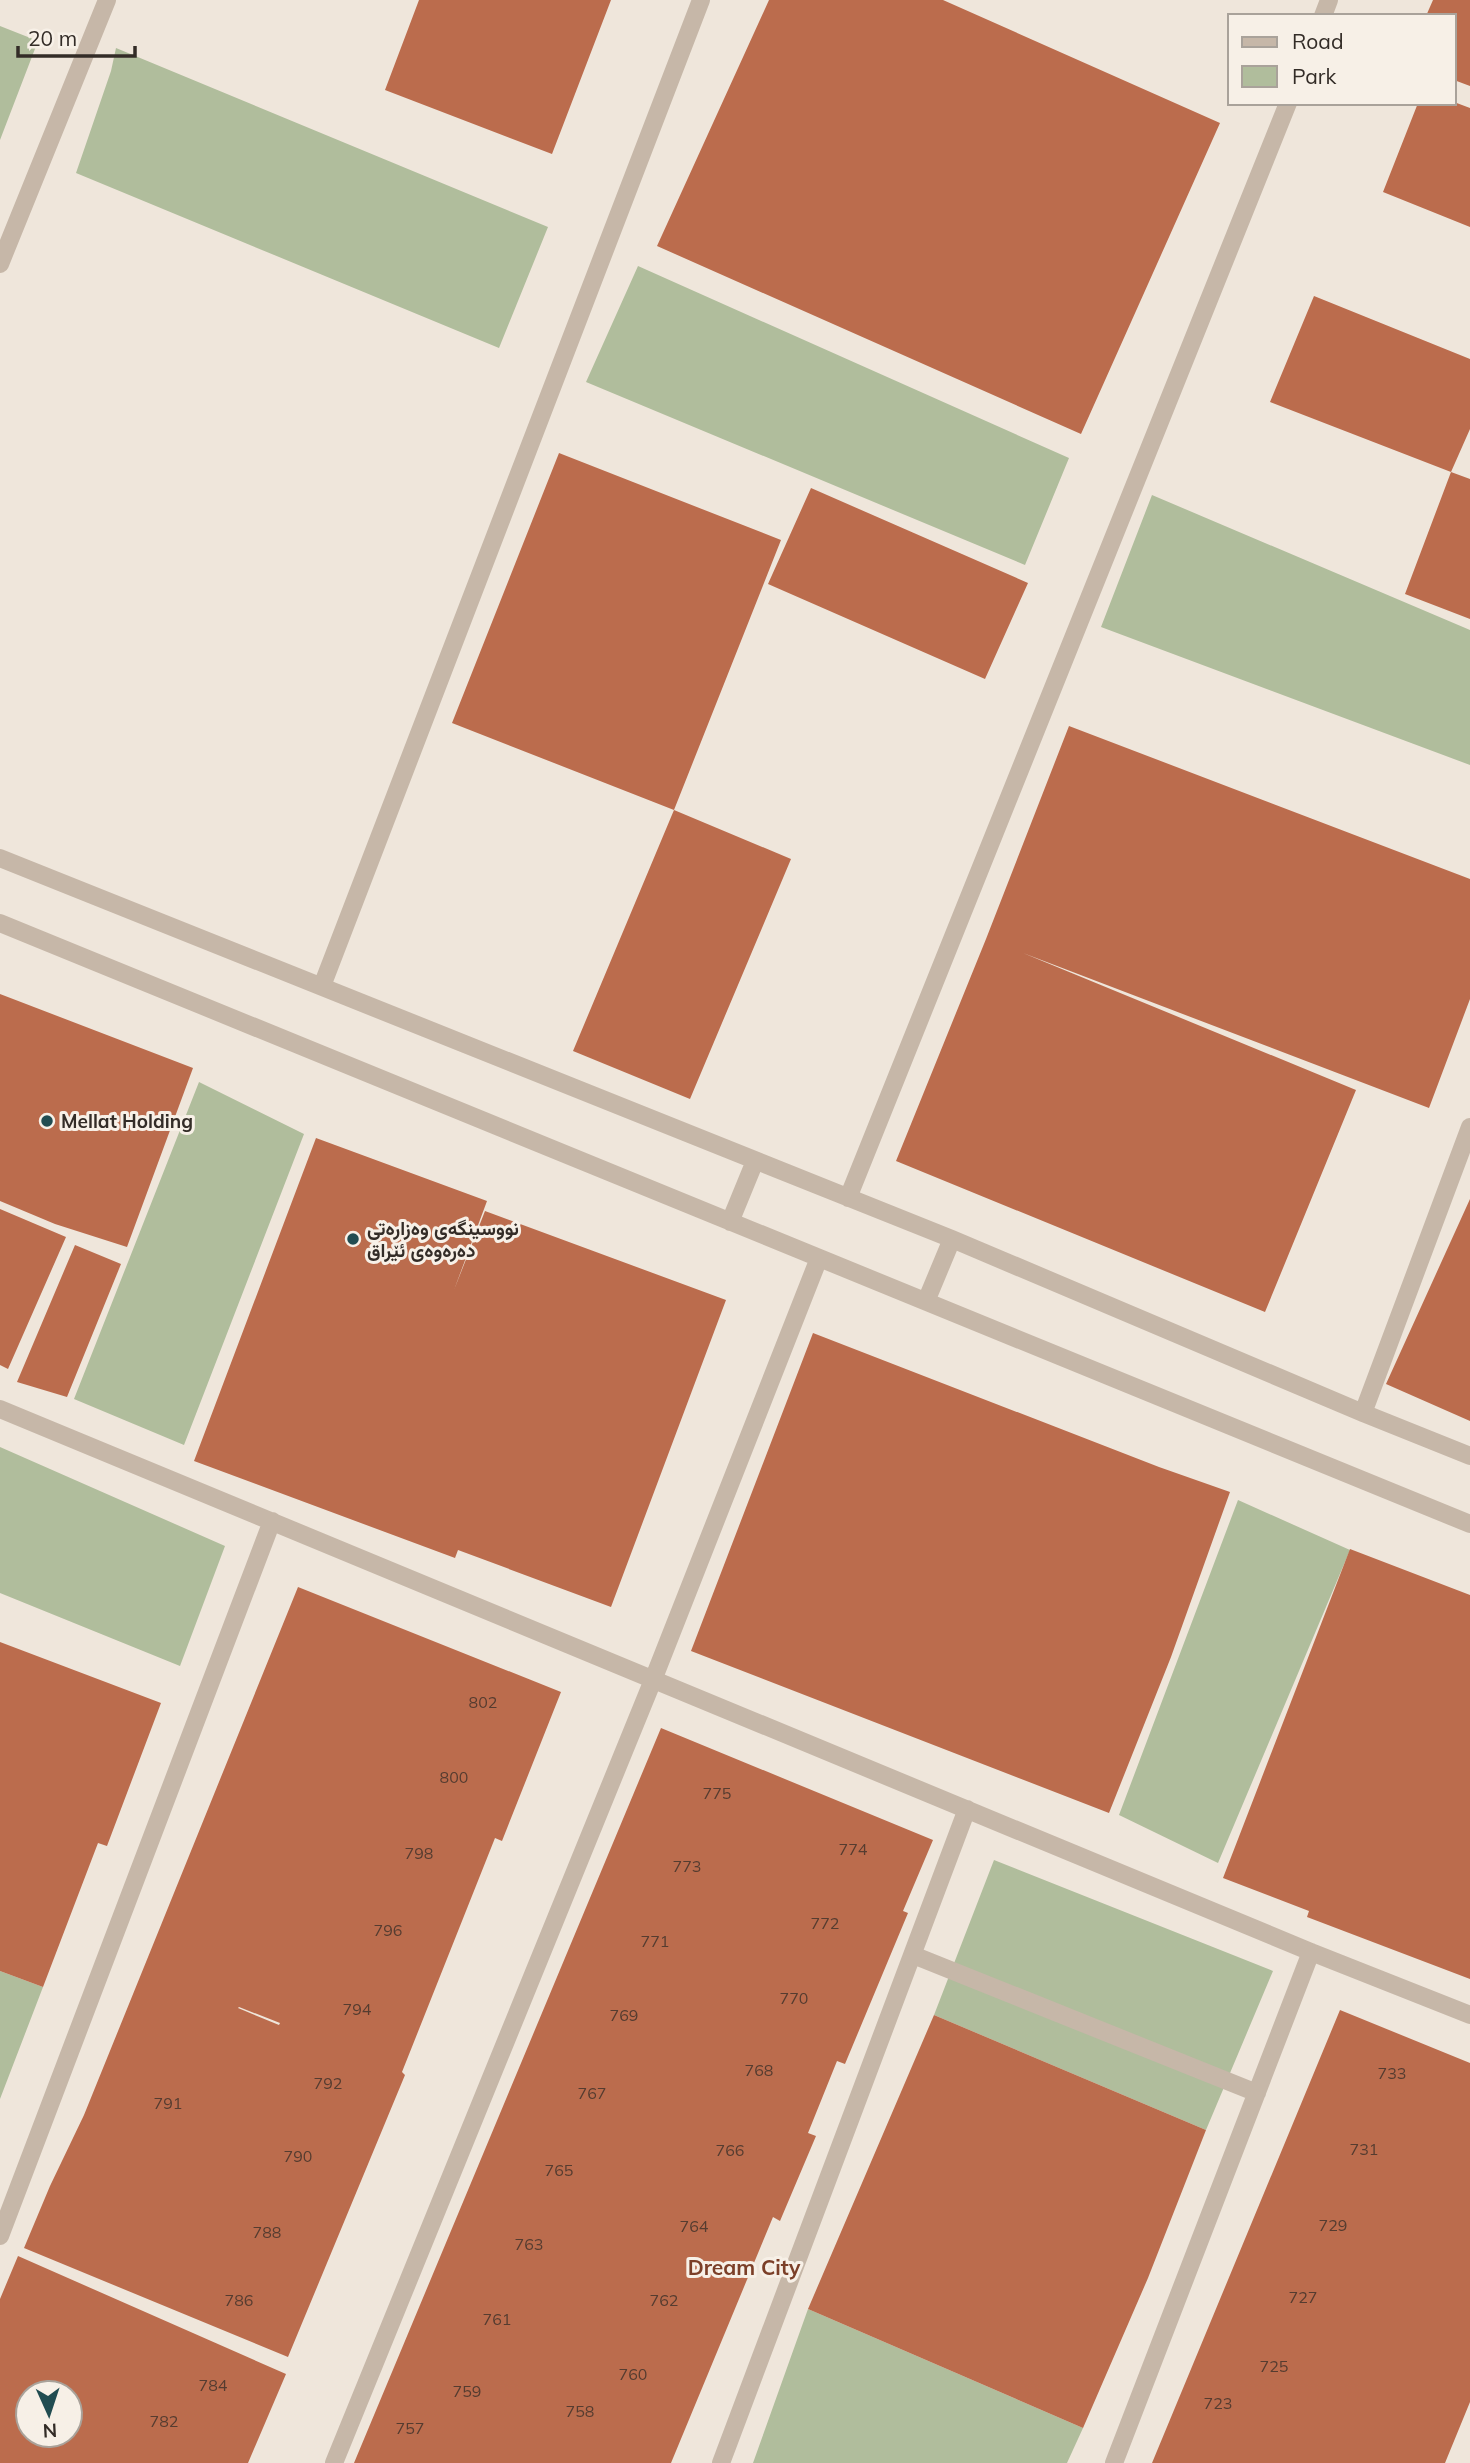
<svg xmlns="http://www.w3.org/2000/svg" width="1470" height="2463" font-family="Mulish,Vazirmatn,sans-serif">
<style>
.green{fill:#b0bd9c}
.building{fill:#bb6c4d;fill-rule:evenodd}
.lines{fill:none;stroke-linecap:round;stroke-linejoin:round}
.minor{stroke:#c6b7a8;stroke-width:18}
.poi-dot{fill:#214c51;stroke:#f7f0e7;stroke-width:2.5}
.labels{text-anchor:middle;stroke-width:6;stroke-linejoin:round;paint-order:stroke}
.number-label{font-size:16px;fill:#553c30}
.poi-label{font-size:19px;font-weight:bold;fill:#332c27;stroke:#f7f0e7;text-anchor:start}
.neighbourhood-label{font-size:21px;font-weight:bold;fill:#7b3f28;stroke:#f7f0e7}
</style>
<rect width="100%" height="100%" fill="#efe6db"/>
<path class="green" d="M 0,26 L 38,41 L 0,140 Z
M 116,48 L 548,227 L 499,348 L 76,173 L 111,71 Z
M 638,266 L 1069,458 L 1025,565 L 586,382 Z
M 1152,495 L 1470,630 L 1470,765 L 1101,627 Z
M 199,1082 L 304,1134 L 184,1445 L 74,1399 Z
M 0,1447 L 225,1546 L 180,1666 L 0,1593 Z
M 1238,1500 L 1350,1550 L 1218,1863 L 1119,1815 Z
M 994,1860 L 1273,1971 L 1206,2130 L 934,2015 Z
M 0,1971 L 43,1987 L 0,2099 Z
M 808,2309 L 1083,2428 L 1067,2463 L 753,2463 Z"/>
<path class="building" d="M 419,0 L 611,0 L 552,154 L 385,90 Z
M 769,0 L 943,0 L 1220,123 L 1081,434 L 657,246 Z
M 1433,0 L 1470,0 L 1470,86 L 1454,80 L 1454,16 L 1426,16 Z
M 1454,102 L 1470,108 L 1470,227 L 1383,192 L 1418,103 Z
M 1314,296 L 1470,359 L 1470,429 L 1451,472 L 1270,402 Z
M 559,453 L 781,540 L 674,810 L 791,859 L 690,1099 L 573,1051 L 674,810 L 452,723 Z
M 1451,472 L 1470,479 L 1470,619 L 1405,594 Z
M 811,488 L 1028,583 L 985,679 L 768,584 Z
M 1069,726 L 1470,879 L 1470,999 L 1429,1108 L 1023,953 L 1356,1090 L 1265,1312 L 896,1161 L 986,939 Z
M 0,994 L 193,1068 L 127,1247 L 55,1224 L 0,1201 Z
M 316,1138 L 487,1201 L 454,1290 L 485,1211 L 726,1300 L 611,1607 L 458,1550 L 455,1558 L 194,1461 Z
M 1470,1199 L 1470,1421 L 1386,1384 Z
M 0,1209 L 66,1237 L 8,1369 L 0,1365 Z
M 75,1245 L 121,1264 L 67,1397 L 17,1382 Z
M 813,1333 L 1159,1467 L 1230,1492 L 1171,1657 L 1109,1813 L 691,1651 Z
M 1350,1549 L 1470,1595 L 1470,1979 L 1307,1917 L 1309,1911 L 1223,1878 Z
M 298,1587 L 561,1692 L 502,1841 L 495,1838 L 402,2072 L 405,2075 L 288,2357 L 24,2248 L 50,2186 L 84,2115 ZM 239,2007 L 280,2023 L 279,2025 L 238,2008 Z
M 0,1642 L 161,1703 L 107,1846 L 98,1843 L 43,1987 L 0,1971 Z
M 661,1728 L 933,1840 L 903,1911 L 908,1913 L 845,2064 L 837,2061 L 808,2133 L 816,2136 L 780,2221 L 773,2217 L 671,2463 L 354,2463 Z
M 1340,2010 L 1470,2063 L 1470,2402 L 1445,2463 L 1152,2463 Z
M 934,2015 L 1206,2130 L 1148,2278 L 1083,2428 L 808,2309 Z
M 18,2256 L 286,2374 L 248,2463 L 0,2463 L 0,2299 ZM 28,2393 L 70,2393 L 70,2435 L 28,2435 Z"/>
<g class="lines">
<path class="minor" d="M 1323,16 L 1329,0
M 0,264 L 107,0
M 0,858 L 952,1239 L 1363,1413 L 1470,1456
M 0,923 C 490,1124 981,1322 1470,1524
M 322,986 L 701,0
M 848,1198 L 1288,103
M 730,1222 L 755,1161
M 927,1299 L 952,1239
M 0,1409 L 1311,1952 L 1470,2015
M 1363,1413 L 1470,1127
M 913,1955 L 1257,2093
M 0,2236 L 272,1521
M 334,2463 L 653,1680 L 819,1258
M 721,2463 L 967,1809
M 1114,2463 L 1311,1952"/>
</g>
<g class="poi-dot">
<circle cx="47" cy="1121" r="7"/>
<circle cx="353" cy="1239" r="7"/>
</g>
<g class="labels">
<g class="number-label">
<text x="483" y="1708">802</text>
<text x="454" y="1783">800</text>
<text x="717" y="1799">775</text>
<text x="853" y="1855">774</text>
<text x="419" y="1859">798</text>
<text x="687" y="1872">773</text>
<text x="825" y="1929">772</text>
<text x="388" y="1936">796</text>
<text x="655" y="1947">771</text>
<text x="794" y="2004">770</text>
<text x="357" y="2015">794</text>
<text x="624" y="2021">769</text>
<text x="759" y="2076">768</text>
<text x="1392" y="2079">733</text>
<text x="328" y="2089">792</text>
<text x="592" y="2099">767</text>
<text x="168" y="2109">791</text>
<text x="1364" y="2155">731</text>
<text x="730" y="2156">766</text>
<text x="298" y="2162">790</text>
<text x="559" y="2176">765</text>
<text x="1333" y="2231">729</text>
<text x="694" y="2232">764</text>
<text x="267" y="2238">788</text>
<text x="529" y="2250">763</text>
<text x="1303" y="2303">727</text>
<text x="239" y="2306">786</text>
<text x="664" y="2306">762</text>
<text x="497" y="2325">761</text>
<text x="1274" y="2372">725</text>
<text x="633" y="2380">760</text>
<text x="213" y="2391">784</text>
<text x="467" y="2397">759</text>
<text x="1218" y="2409">723</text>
<text x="580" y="2417">758</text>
<text x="164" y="2427">782</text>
<text x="410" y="2434">757</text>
</g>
<g class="poi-label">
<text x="61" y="1128">Mellat Holding</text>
<text x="367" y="1235">نووسینگەی وەزارەتی<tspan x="367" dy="22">دەرەوەی ئێراق</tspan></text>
</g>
<g class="neighbourhood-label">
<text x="744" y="2275">Dream City</text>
</g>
</g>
<rect x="1228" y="14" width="228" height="91" fill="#f7f0e7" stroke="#a9a29a" stroke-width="2"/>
<rect x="1242" y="37" width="35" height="10" fill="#c6b7a8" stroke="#a9a29a" stroke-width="2"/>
<text x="1292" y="49" font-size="21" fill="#332c27">Road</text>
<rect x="1242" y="66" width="35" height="21" fill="#b0bd9c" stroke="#a9a29a" stroke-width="2"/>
<text x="1292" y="84" font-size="21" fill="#332c27">Park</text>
<g transform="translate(49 2414) rotate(177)"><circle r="33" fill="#f7f0e7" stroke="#a9a29a" stroke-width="2"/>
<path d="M0-5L12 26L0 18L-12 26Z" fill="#214c51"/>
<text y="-10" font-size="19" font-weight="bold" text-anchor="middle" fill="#332c27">N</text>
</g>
<path d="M18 46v10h117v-10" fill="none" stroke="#332c27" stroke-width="3.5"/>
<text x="28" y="46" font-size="21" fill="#332c27" stroke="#f7f0e7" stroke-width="5" paint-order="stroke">20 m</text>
</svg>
